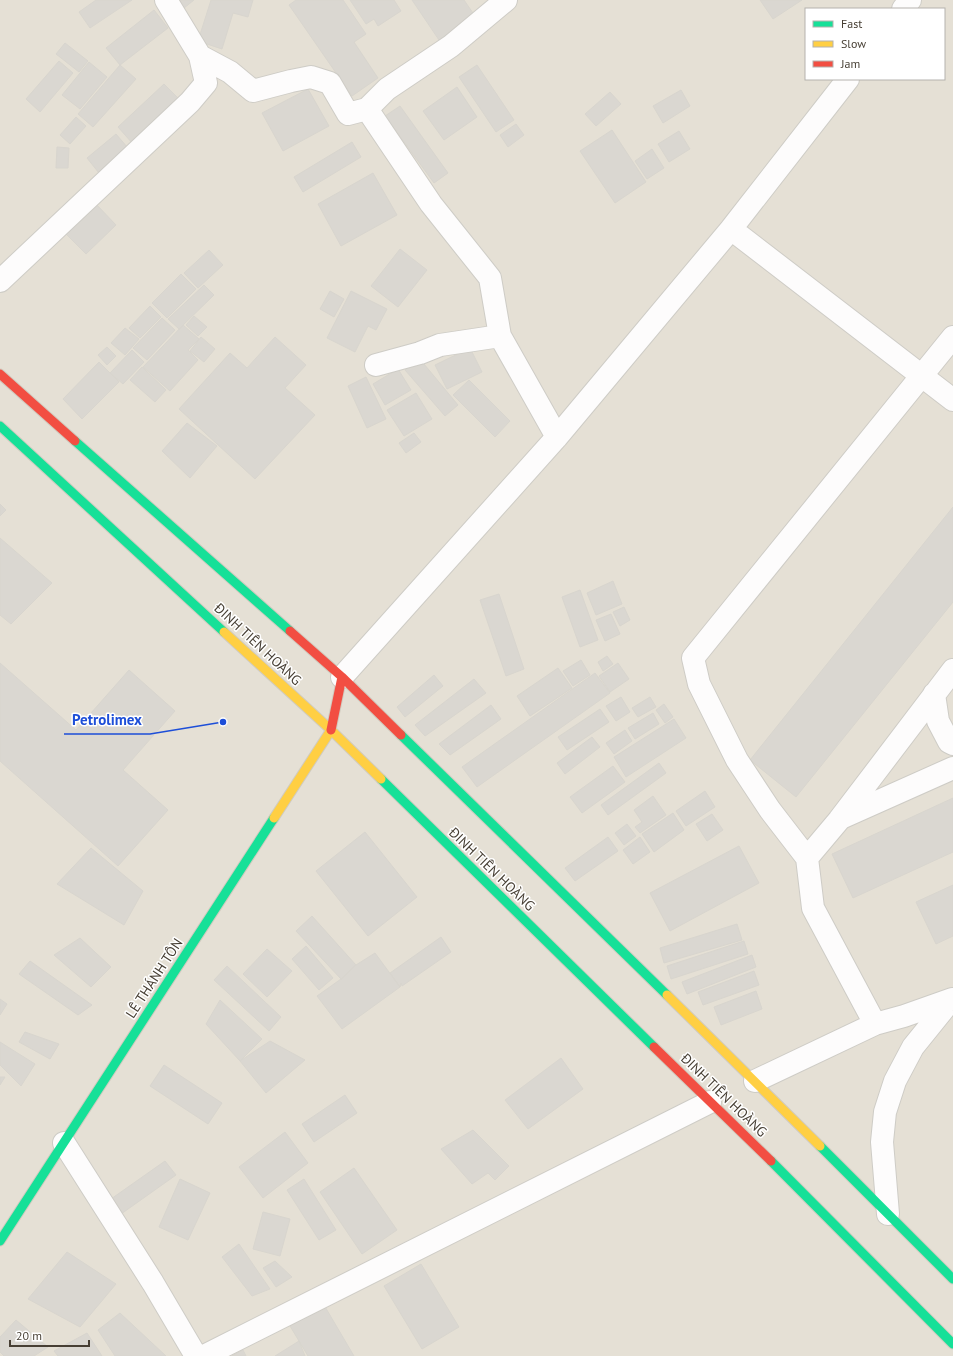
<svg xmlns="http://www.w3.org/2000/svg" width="953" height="1356" font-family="'PT Sans',sans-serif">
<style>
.residential{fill:#e5e0d5;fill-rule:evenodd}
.building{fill:#dad7d1;stroke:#d8d5ce}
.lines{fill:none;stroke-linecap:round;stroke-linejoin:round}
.street-casing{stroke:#ceccc6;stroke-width:24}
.fast-casing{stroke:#d0cbbf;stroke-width:11}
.slow-casing{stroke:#d0cbbf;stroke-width:11}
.jam-casing{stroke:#d0cbbf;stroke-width:11}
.street{stroke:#fdfcfc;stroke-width:22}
.fast{stroke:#16e098;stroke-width:9}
.slow{stroke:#ffcf43;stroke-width:9}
.jam{stroke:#f24e42;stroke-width:9}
.labels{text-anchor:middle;stroke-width:3;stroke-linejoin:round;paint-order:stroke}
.street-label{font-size:14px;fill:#473f34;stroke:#fff}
.leader{fill:none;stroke:#1d4ed8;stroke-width:1.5}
.callout-dot{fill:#1d4ed8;stroke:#fff;stroke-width:1.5}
.callout-label{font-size:15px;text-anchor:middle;font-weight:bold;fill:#1d4ed8;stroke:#fff;stroke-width:3;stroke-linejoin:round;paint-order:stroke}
</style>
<rect width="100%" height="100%" fill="#f0eee8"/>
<path class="residential" d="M 0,0 L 953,0 L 953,1356 L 0,1356 ZM 806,9 L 944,9 L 944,79 L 806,79 Z"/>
<path class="building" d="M 96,0 L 132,0 L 90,28 L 79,12 Z
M 178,0 L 194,0 L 184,8 Z
M 211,0 L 253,0 L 248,17 L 233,13 L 222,49 L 198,41 Z
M 296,0 L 343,0 L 366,34 L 354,42 L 378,78 L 352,96 L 289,5 Z
M 350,0 L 394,0 L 401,11 L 378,26 L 374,19 L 366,24 Z
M 412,0 L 464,0 L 475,16 L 439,40 Z
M 760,0 L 802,0 L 773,19 Z
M 154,10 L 168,28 L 120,65 L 106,48 Z
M 65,43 L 88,61 L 79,72 L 56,54 Z
M 59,61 L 73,73 L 40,112 L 26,99 Z
M 89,62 L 107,77 L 80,109 L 62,95 Z
M 120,65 L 136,79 L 93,127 L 78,114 Z
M 477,65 L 514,120 L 496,132 L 459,77 Z
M 164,84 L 180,100 L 133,144 L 118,127 Z
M 457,87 L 477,117 L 444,140 L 423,111 Z
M 308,89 L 329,126 L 283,151 L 262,113 Z
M 681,90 L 690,106 L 663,123 L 653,106 Z
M 610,92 L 621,104 L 596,126 L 585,114 Z
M 400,106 L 448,173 L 434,183 L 385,116 Z
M 76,117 L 86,126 L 70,144 L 60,135 Z
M 516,124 L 524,135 L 508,147 L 500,135 Z
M 612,130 L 646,182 L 615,203 L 580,151 Z
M 679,131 L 690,149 L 669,162 L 658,144 Z
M 116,134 L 128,148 L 99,173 L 87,158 Z
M 352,142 L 361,157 L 303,192 L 294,177 Z
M 57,147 L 69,148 L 68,168 L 56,168 Z
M 652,149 L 664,168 L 647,179 L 635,161 Z
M 373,173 L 397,215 L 341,246 L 318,204 Z
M 96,204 L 116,225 L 86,254 L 65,233 Z
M 400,249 L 427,270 L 398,307 L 371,286 Z
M 209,250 L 223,265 L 198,288 L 184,273 Z
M 181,274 L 196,289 L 167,318 L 152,303 Z
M 204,285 L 214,295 L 179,329 L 168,319 Z
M 330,291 L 344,299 L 334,317 L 320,309 Z
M 351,291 L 387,309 L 376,330 L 368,326 L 355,352 L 327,338 Z
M 150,306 L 161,317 L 140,338 L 129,328 Z
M 194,316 L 207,327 L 198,336 L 186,325 Z
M 162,318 L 175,330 L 147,360 L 133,348 Z
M 183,325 L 199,339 L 188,350 L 198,360 L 170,391 L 143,367 Z
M 125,328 L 139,339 L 125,355 L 111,343 Z
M 201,337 L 215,349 L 204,362 L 190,351 Z
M 275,337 L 306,365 L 285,388 L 315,415 L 255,479 L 179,409 L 230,353 L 247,368 Z
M 107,347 L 116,356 L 107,365 L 98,355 Z
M 470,348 L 482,372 L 447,389 L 435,365 Z
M 132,350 L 144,362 L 123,384 L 110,373 Z
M 419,358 L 458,405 L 445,416 L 405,370 Z
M 99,362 L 119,382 L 82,419 L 63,399 Z
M 142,367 L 166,390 L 155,402 L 130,380 Z
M 398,369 L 411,390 L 385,405 L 373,384 Z
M 366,377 L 386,419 L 367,428 L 348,386 Z
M 469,380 L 510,421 L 495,437 L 453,395 Z
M 416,393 L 432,419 L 404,436 L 387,410 Z
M 187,423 L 217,446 L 190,478 L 162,451 Z
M 414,433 L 421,442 L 406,453 L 399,443 Z
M 0,504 L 6,510 L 0,516 Z
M 953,507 L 953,602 L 796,797 L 750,760 Z
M 0,538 L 52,583 L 11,624 L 0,615 Z
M 613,581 L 622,604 L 596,615 L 587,593 Z
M 580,590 L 598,640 L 580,647 L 562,597 Z
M 499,594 L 524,669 L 506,676 L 480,600 Z
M 624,607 L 630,620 L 620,626 L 613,612 Z
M 611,614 L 620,634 L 605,641 L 596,620 Z
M 607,656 L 613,664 L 603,671 L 598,662 Z
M 581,660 L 590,675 L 573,686 L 563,671 Z
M 0,663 L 76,730 L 129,670 L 175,711 L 123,770 L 168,810 L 118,866 L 0,761 Z
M 618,663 L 629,679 L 610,692 L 599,676 Z
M 558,668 L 572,688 L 530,716 L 517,696 Z
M 595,673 L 610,693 L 477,787 L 462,767 Z
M 434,675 L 443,686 L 405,717 L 397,707 Z
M 474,679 L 486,693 L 425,736 L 415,725 Z
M 621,697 L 630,712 L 616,721 L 606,706 Z
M 650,697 L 656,707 L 638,717 L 632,708 Z
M 664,704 L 673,717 L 665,723 L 656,710 Z
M 491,705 L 501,719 L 450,755 L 439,744 Z
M 600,709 L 609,722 L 567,750 L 558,737 Z
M 653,713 L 659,724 L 635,739 L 628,728 Z
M 674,719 L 686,738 L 626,777 L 614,757 Z
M 625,730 L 632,741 L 614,754 L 606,743 Z
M 592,737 L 600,747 L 565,774 L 557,763 Z
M 659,763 L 666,773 L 608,815 L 601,805 Z
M 613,766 L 625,782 L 582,813 L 570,797 Z
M 705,791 L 715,807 L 686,826 L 676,811 Z
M 653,796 L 666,815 L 640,833 L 635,827 L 642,822 L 634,810 Z
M 953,798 L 953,852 L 853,898 L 832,854 Z
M 673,813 L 684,830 L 654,852 L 642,834 Z
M 712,814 L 723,830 L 707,841 L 696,824 Z
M 627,824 L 636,836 L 624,845 L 615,833 Z
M 365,832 L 417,897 L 368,936 L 316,871 Z
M 608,837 L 618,851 L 575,881 L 565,868 Z
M 640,837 L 650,852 L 633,864 L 623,850 Z
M 739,846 L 759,883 L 670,931 L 650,893 Z
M 91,848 L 143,891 L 124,925 L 57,884 Z
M 953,885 L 953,936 L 936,944 L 916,902 Z
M 312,916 L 356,965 L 341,979 L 296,931 Z
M 737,924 L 742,940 L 664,963 L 660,948 Z
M 441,937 L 451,952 L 402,986 L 401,983 L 400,987 L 390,973 Z
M 80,938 L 111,967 L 91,987 L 54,955 Z
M 744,941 L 748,954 L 671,979 L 667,966 Z
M 306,946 L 333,978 L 319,990 L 292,959 Z
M 267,949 L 292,971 L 267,997 L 243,974 Z
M 375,953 L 400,987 L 342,1029 L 317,996 L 341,979 L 356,965 Z
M 752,955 L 756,967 L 687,994 L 682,982 Z
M 30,961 L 92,1005 L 78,1015 L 19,974 Z
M 227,966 L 281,1017 L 269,1031 L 214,980 Z
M 754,971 L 759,985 L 703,1005 L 698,992 Z
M 756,991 L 762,1009 L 721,1025 L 714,1007 Z
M 0,999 L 7,1004 L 0,1015 Z
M 220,1000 L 262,1039 L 240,1061 L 206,1024 Z
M 25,1032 L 59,1044 L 50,1059 L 19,1042 Z
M 270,1041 L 305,1060 L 266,1093 L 240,1061 Z
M 0,1042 L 35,1064 L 21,1086 L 0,1065 Z
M 561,1058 L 583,1089 L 528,1129 L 505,1100 Z
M 164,1065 L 222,1103 L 208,1124 L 150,1086 Z
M 0,1077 L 5,1077 L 0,1085 Z
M 345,1095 L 357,1113 L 314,1142 L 302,1124 Z
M 473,1130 L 509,1166 L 495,1180 L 488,1173 L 472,1184 L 441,1149 Z
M 285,1132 L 308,1163 L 263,1198 L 239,1167 Z
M 165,1161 L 176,1175 L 121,1214 L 111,1199 Z
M 354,1168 L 397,1230 L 362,1254 L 320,1192 Z
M 180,1179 L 210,1193 L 188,1240 L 159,1227 Z
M 304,1179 L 336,1230 L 319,1240 L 287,1190 Z
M 263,1212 L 290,1219 L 280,1256 L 253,1249 Z
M 239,1244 L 270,1289 L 252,1296 L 222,1257 Z
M 67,1252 L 116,1284 L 80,1327 L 28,1299 Z
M 275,1261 L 292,1277 L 276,1287 L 263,1268 Z
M 421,1264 L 459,1327 L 422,1349 L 384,1286 Z
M 324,1305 L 354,1356 L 308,1356 L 290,1326 Z
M 120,1313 L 166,1356 L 115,1356 L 98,1330 Z
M 16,1320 L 48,1347 L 34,1356 L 4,1356 L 0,1352 L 0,1337 Z
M 87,1333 L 102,1356 L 58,1356 L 54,1351 Z
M 299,1341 L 305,1356 L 275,1356 Z
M 243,1350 L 246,1356 L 232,1356 Z"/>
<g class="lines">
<g class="street-casing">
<path id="street" d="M 166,0 L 200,56
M 506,0 L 451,46 L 387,89 L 367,109 L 431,204 L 490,278 L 500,336 L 557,437
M 903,9 L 910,0
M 731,229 L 953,400
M 0,281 L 190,102 L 206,83 L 200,56 L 230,72 L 253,91 L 291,81 L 311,77 L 330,83 L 348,114 L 367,109
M 376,365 L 420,353 L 440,345 L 500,336
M 342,677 L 557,437 L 731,229 L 848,79
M 934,694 L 938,721 L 949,742 L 953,744
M 841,818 L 953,768
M 807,858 L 770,810 L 737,760 L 699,684 L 693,658 L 953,337
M 875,1024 L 813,908 L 807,858 L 839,820 L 953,670
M 755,1081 L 875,1024 L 904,1016 L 952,999
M 64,1143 L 153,1283 L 196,1356
M 888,1214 L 882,1142 L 885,1112 L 895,1081 L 913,1047 L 951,1000
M 204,1356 L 710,1102"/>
</g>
<g class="fast-casing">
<path id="fast" d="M 0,426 L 224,632
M 75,441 L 290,631
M 401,735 L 667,995
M 381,779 L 654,1047
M 820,1146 L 953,1279
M 771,1161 L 953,1344
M 0,1241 L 274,818"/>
</g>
<g class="slow-casing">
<path id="slow" d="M 224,632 L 331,730 L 381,779
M 274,818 L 331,730
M 667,995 L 820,1146"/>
</g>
<g class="jam-casing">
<path id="jam" d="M 0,374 L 75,441
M 290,631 L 342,677 L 401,735
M 331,730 L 342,677
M 654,1047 L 771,1161"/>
</g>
<use href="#street" class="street"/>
<use href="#fast" class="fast"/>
<use href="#slow" class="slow"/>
<use href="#jam" class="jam"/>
</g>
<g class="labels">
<g class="street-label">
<text transform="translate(258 644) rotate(43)" y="5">ĐINH TIÊN HOÀNG</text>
<text transform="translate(492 869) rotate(44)" y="5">ĐINH TIÊN HOÀNG</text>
<text transform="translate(154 978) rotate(-57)" y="5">LÊ THÁNH TÔN</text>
<text transform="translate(724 1095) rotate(44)" y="5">ĐINH TIÊN HOÀNG</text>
</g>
</g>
<path class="leader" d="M223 722L150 734H64"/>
<circle class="callout-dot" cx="223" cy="722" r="4"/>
<g class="callout-label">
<text x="107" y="725">Petrolimex</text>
</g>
<rect x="805" y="8" width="140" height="72" fill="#ffffff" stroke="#b5b2ae"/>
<rect x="813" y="21" width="20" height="6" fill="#16e098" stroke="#b5b2ae"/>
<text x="841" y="28" font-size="12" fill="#473f34">Fast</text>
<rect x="813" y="41" width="20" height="6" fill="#ffcf43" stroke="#b5b2ae"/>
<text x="841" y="48" font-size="12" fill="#473f34">Slow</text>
<rect x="813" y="61" width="20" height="6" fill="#f24e42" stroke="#b5b2ae"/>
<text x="841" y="68" font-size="12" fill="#473f34">Jam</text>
<path d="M10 1340v6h79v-6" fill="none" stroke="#473f34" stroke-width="2"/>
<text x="16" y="1340" font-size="12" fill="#473f34" stroke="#ffffff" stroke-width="3" paint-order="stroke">20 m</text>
</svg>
